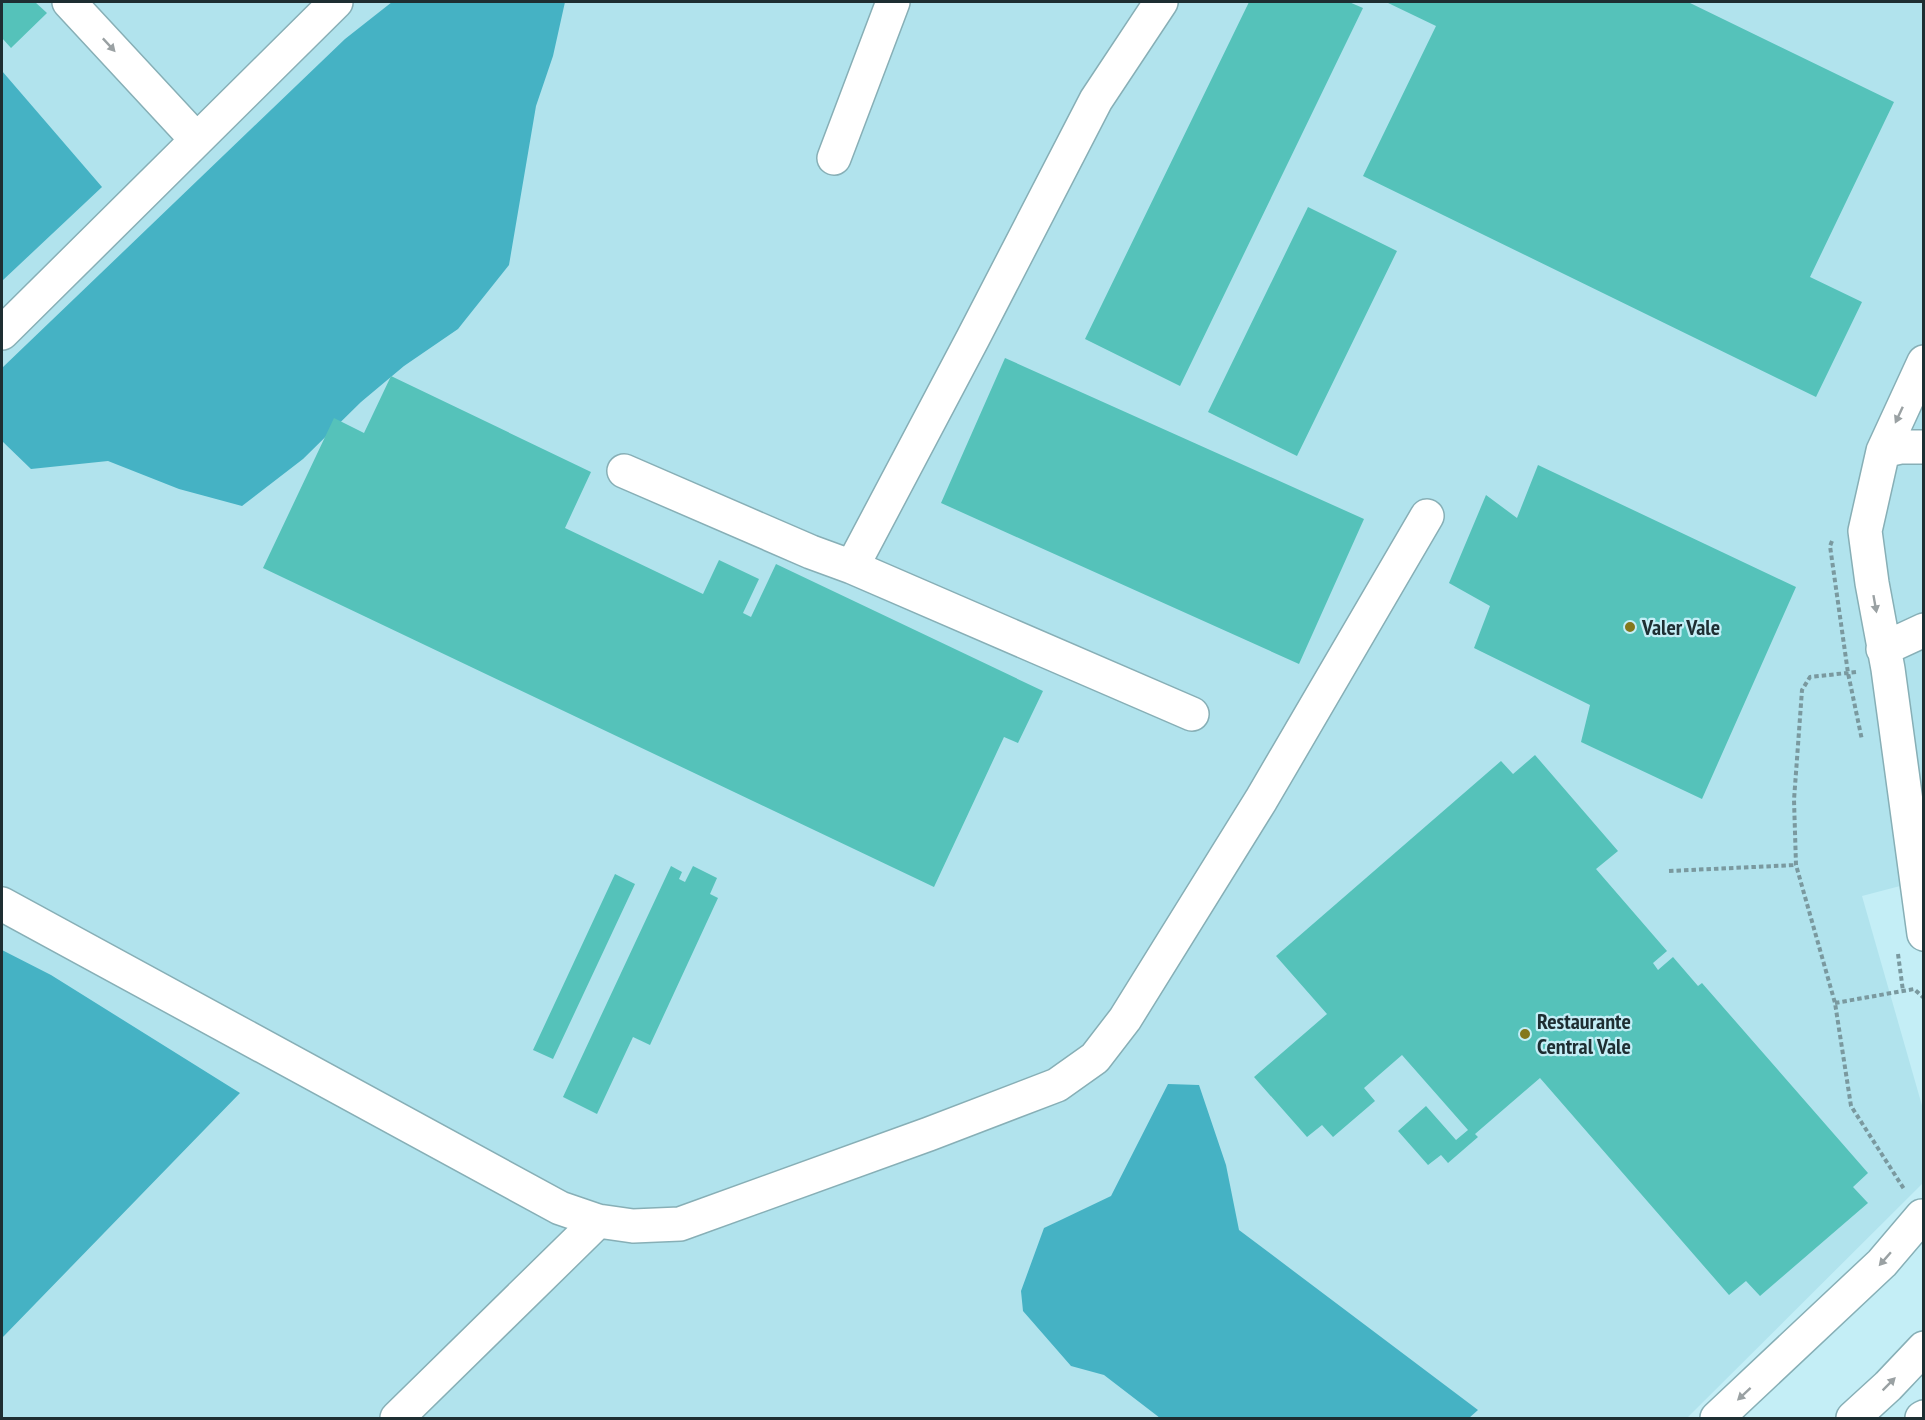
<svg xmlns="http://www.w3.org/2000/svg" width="1925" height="1420" font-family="'PT Sans Narrow',sans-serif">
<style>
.built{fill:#b1e3ed}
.forest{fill:#45b2c4}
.building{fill:#55c2ba}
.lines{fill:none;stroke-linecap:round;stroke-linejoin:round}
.minor-casing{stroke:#87afb6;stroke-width:36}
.path{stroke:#7a999f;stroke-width:4;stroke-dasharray:4.5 3;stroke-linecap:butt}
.minor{stroke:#fff;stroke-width:33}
.oneway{fill:#9aa1a3}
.poi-dot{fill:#84781d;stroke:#c4eef6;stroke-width:2}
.labels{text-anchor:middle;stroke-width:4.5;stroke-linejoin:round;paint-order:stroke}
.poi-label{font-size:22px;font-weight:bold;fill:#1e2e32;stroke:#c4eef6;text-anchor:start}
</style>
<rect width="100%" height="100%" fill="#c4eef6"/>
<path class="built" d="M 2,2 L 1923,2 L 1923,880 L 1862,896 L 1923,1109 L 1923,1183 L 1687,1418 L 2,1418 Z"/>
<path class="forest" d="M 392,2 L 565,2 L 553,56 L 536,106 L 509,265 L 458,329 L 404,366 L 361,402 L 303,459 L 242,506 L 179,489 L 108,461 L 31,469 L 2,441 L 2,368 L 345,39 Z
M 2,71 L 102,187 L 2,281 Z
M 2,950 L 51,975 L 240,1093 L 2,1338 Z
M 1168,1084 L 1199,1085 L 1226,1165 L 1239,1230 L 1478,1410 L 1469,1418 L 1160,1418 L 1104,1375 L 1071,1366 L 1023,1311 L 1021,1291 L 1044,1228 L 1111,1196 Z"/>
<path class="building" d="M 2,2 L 35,2 L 47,13 L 11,48 L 2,38 Z
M 1249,2 L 1349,2 L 1363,8 L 1180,386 L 1085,339 Z
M 1386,2 L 1688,2 L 1894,102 L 1810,277 L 1862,302 L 1816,397 L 1363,176 L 1436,26 Z
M 1308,207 L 1397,251 L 1297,456 L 1208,412 Z
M 1005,358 L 1364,519 L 1299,664 L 941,503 Z
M 391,376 L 591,472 L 565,528 L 703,594 L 719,560 L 759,579 L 743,613 L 751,617 L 776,564 L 1043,691 L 1018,743 L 1004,737 L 934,887 L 263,568 L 334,418 L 364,433 Z
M 1538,465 L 1796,587 L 1702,799 L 1581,742 L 1590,705 L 1474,648 L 1490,606 L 1449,583 L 1486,495 L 1517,518 Z
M 1535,755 L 1618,851 L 1596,869 L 1667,951 L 1653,963 L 1658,970 L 1673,957 L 1698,986 L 1702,983 L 1868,1173 L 1853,1187 L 1868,1203 L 1760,1296 L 1746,1281 L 1729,1295 L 1540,1078 L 1475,1134 L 1478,1137 L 1448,1163 L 1441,1155 L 1428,1165 L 1398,1131 L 1426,1106 L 1456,1140 L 1468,1130 L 1402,1055 L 1364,1088 L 1375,1101 L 1333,1137 L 1322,1125 L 1307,1137 L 1254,1077 L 1327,1014 L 1276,956 L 1501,761 L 1513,774 Z
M 671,866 L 682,872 L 679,879 L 685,882 L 693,866 L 717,878 L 710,894 L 718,898 L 650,1045 L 633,1037 L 597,1114 L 563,1097 Z
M 615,874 L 635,884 L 553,1059 L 533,1050 Z"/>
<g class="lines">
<g class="minor-casing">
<path id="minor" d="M 69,2 L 196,139
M 834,158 L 893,2
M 2,333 L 336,2
M 1924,362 L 1883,451 L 1865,531 L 1872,583 L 1888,669 L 1924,934
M 1883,451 L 1901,447 L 1924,447
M 624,471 L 811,552 L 852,567 L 973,338 L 1096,100 L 1161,2
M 852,567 L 1192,714
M 1883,649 L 1924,630
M 2,904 L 560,1208 L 598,1221 L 633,1226 L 680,1224 L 929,1134 L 1057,1085 L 1095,1058 L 1125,1019 L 1261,800 L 1427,516
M 397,1418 L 598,1221
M 1717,1418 L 1882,1263 L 1922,1216 L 1924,1216
M 1853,1418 L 1888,1386 L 1924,1348
M 1922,1418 L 1924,1417"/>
</g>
<path class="path" d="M 1832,541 L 1830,546 L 1848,673 L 1862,740
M 1856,672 L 1810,677 L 1802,690 L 1794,800 L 1796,865 L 1835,1003 L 1851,1106 L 1904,1189
M 1669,871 L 1796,865
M 1898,954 L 1903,991
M 1835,1003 L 1914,989 L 1924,998"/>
<use href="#minor" class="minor"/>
</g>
<defs><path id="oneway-solid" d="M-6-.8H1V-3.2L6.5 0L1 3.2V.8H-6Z" transform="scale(1.5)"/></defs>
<g class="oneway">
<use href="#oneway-solid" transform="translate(109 45) rotate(47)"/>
<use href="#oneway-solid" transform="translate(1899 415) rotate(115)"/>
<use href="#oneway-solid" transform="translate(1875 604) rotate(80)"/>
<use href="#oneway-solid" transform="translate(1885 1259) rotate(131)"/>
<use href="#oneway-solid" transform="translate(1889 1384) rotate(-45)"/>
<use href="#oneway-solid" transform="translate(1744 1394) rotate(137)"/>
</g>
<g class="poi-dot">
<circle cx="1630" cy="627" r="6"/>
<circle cx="1525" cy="1034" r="6"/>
</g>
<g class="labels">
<g class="poi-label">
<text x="1642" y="635">Valer Vale</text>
<text x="1537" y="1029">Restaurante<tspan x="1537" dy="25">Central Vale</tspan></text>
</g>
</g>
<rect width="1925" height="1420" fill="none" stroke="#1e2e32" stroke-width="6"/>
</svg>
